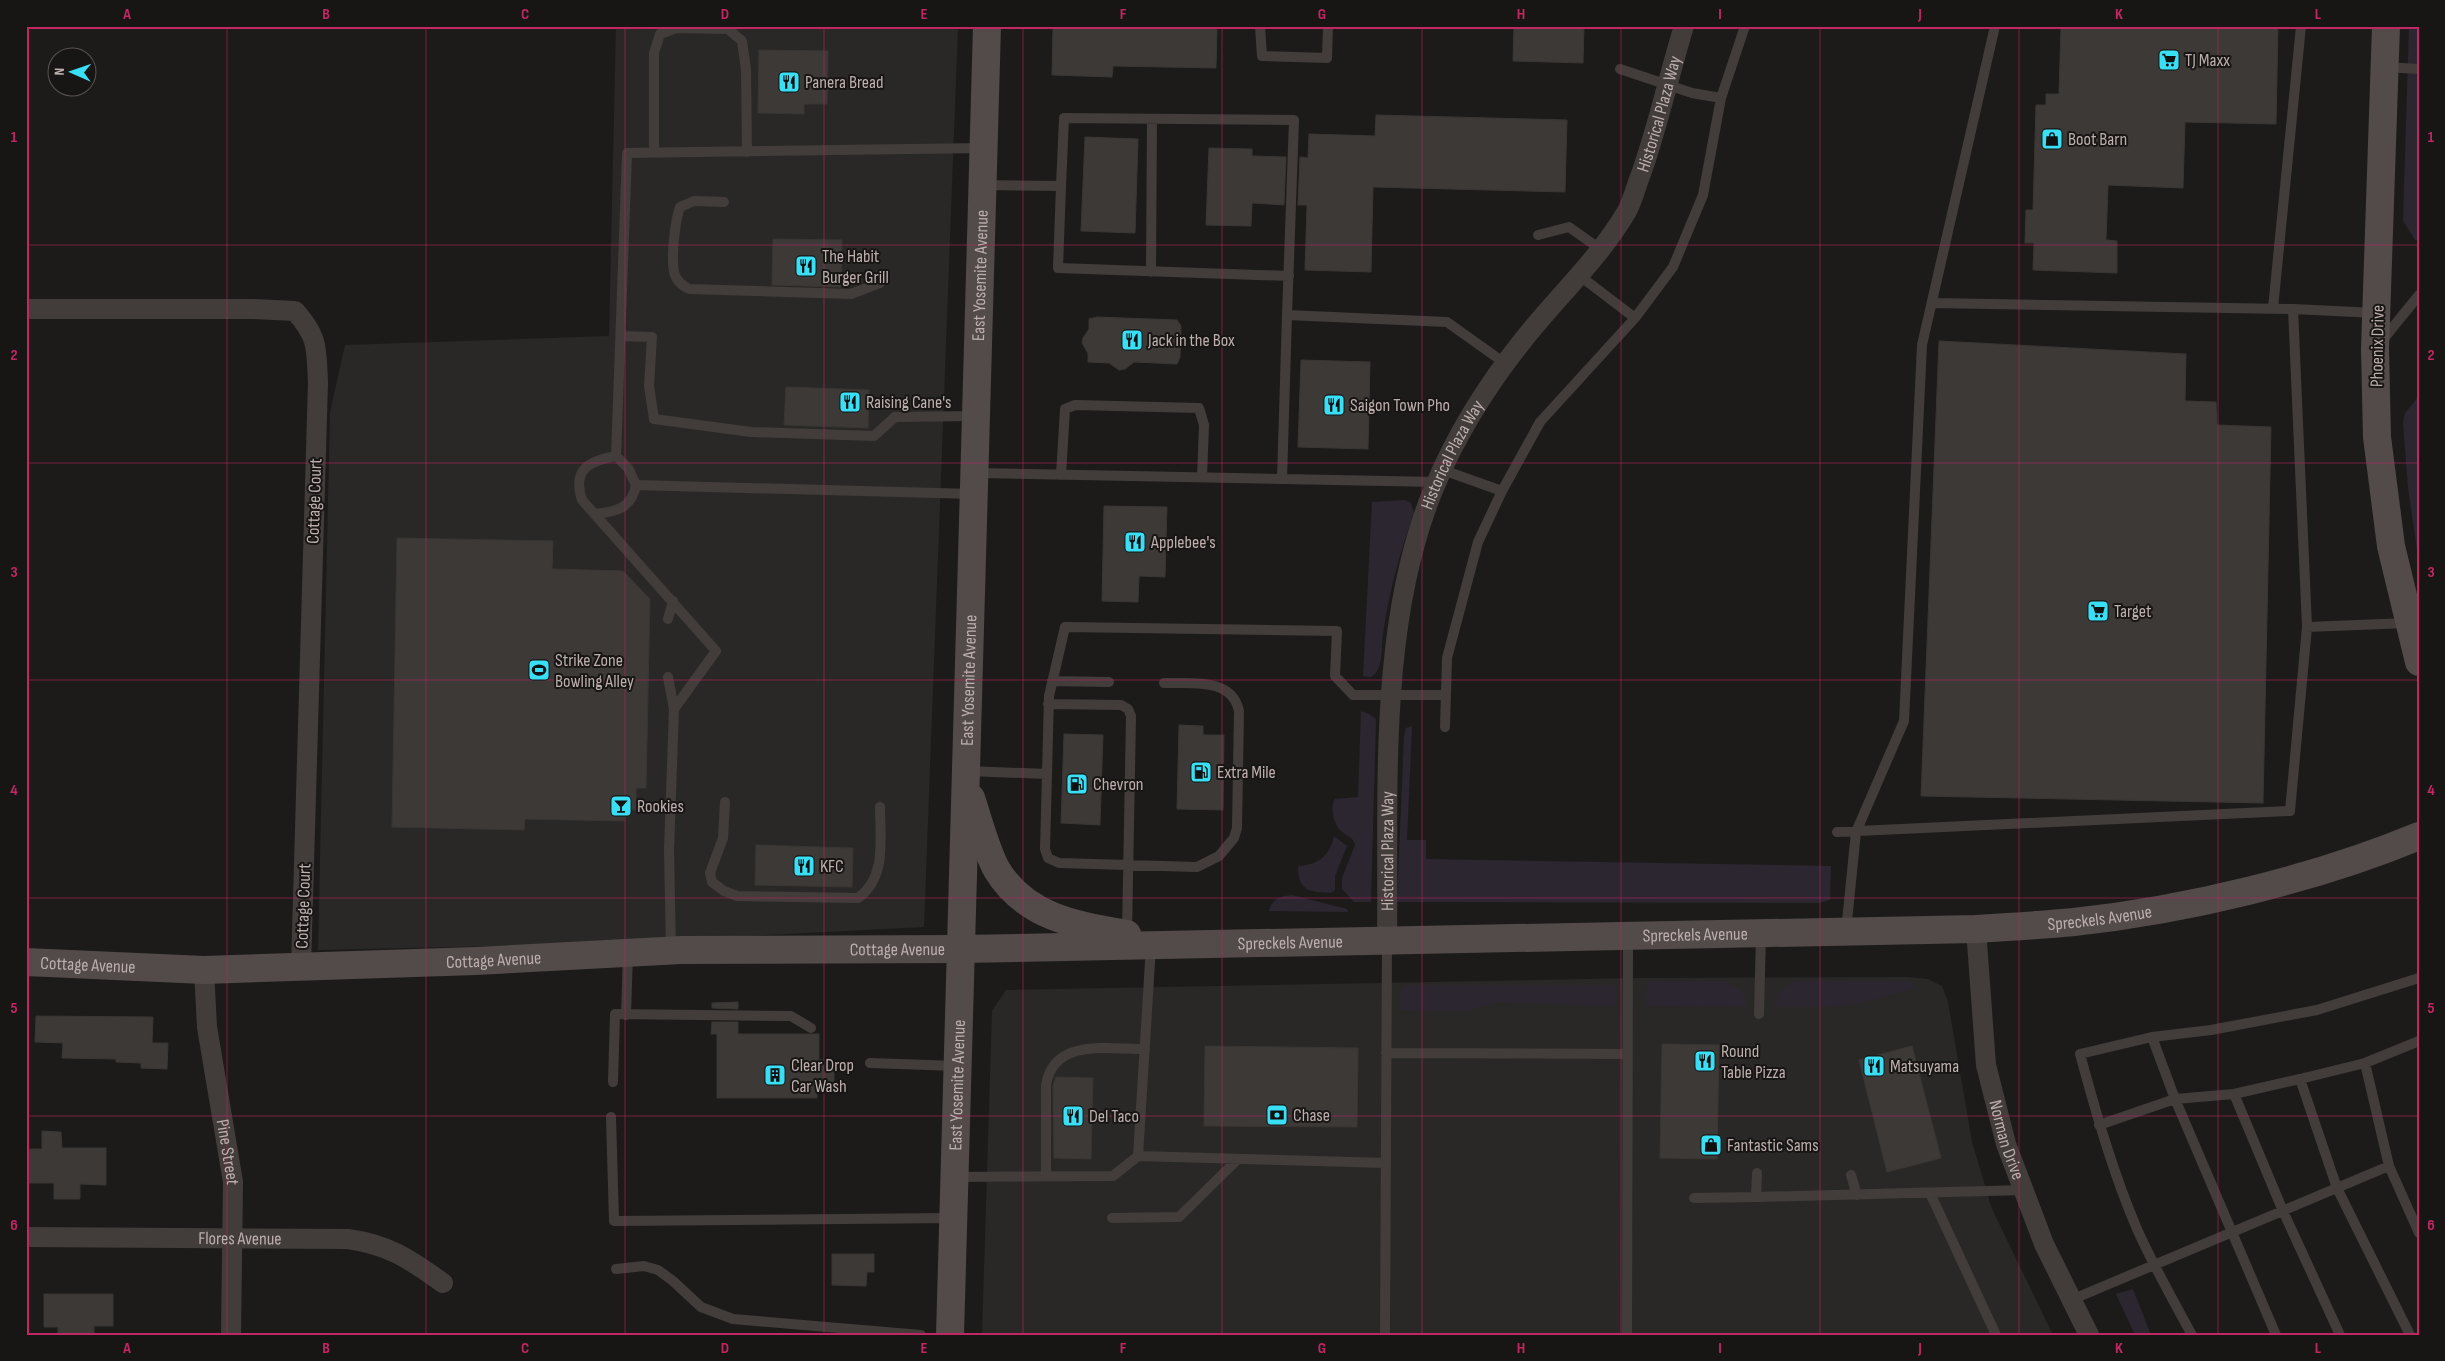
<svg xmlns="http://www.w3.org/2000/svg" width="2445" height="1361" font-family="'Sofia Sans Condensed',sans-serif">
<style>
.built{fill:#2a2826}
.green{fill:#2c2630}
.building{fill:#3c3937;stroke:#393634}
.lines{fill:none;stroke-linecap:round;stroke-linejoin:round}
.lane{stroke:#423d3b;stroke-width:10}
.street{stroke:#423d3b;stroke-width:20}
.secondary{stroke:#524b49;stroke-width:28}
.grid{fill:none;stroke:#c12763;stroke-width:1;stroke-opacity:0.55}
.labels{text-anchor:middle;stroke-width:4;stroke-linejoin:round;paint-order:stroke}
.poi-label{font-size:18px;fill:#bcafad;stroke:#181615;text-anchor:start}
.street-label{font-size:18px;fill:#bcafad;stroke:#181615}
.neatline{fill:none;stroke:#c12763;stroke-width:2}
.grid-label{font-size:16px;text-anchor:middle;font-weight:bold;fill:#c12763}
</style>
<rect width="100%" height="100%" fill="#1d1b1a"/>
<path class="built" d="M 616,26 L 958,26 L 924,927 L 592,944 L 318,950 L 330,412 L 345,345 L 609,336 Z
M 1908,977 L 1928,979 L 1942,986 L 1948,1002 L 1972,1142 L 1992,1209 L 2053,1335 L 982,1335 L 992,1011 L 1006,990 L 1638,978 Z"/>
<path class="green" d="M 2409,26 L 2419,26 L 2419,240 L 2415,240 L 2403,221 Z
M 2419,396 L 2419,563 L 2408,488 L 2403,423 L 2405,413 Z
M 1405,500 L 1411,503 L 1414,513 C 1400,552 1389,592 1383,634 C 1381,647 1384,670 1371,677 L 1363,676 L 1372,502 Z
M 1361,711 L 1369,714 L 1376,719 L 1371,902 L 1354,902 L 1342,889 L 1342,878 L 1355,845 C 1353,835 1344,836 1339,829 C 1333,821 1330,807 1335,799 L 1358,797 Z
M 1412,726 L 1407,840 L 1426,840 L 1426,859 L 1831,866 L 1830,900 L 1820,903 L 1397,902 L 1404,737 L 1406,728 Z
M 1334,836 L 1347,846 L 1335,876 L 1335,890 L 1331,893 C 1309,892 1298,891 1298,866 C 1318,865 1330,856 1334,836 Z
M 1292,895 L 1347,909 L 1348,912 L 1269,911 C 1272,899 1280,896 1292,895 Z
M 1725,981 L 1740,989 L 1747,1002 L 1746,1007 L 1646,1006 L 1647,982 Z
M 1797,981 L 1913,981 L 1913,988 L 1909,990 L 1861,1003 L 1830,1007 L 1775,1007 C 1777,993 1782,985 1797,981 Z
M 1408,985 L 1616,985 L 1616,1006 L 1498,1002 L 1467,1011 L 1399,1010 L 1400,993 L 1404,986 Z
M 2133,1289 L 2151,1335 L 2135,1335 L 2116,1294 Z"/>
<path class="building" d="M 1053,26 L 1217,26 L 1216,68 L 1113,66 L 1112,77 L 1052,75 Z
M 1514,26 L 1584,26 L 1583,63 L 1513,61 Z
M 2061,26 L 2278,26 L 2276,124 L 2185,122 L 2183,188 L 2108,185 L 2106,240 L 2117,241 L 2117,273 L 2033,270 L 2034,243 L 2025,243 L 2026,210 L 2033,210 L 2036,105 L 2046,105 L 2046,94 L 2059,94 Z
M 759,50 L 828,51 L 827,104 L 804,104 L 804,114 L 758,113 Z
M 1376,115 L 1567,120 L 1565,192 L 1373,187 L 1371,272 L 1305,270 L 1307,205 L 1298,205 L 1300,157 L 1308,158 L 1309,134 L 1375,136 Z
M 1085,137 L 1138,139 L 1135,233 L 1081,231 Z
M 1209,148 L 1252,149 L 1252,156 L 1286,157 L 1284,205 L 1252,203 L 1251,226 L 1206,225 Z
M 773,239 L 842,240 L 841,287 L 772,285 Z
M 1097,317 L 1177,320 L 1181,326 L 1180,357 L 1177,364 L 1134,362 L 1125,369 L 1119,370 L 1109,363 L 1088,362 L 1088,353 L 1082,343 L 1083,338 L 1089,329 L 1089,319 Z
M 1939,341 L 2186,354 L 2185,401 L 2216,402 L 2217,425 L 2271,427 L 2263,803 L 1921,796 Z
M 1301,360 L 1370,362 L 1368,449 L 1298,447 Z
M 786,387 L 869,390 L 868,428 L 784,425 Z
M 1104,506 L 1167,507 L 1165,577 L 1139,576 L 1138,602 L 1102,601 Z
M 397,538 L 553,541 L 552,569 L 623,571 L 650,599 L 646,788 L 636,788 L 636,810 L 624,809 L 624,821 L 525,819 L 524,830 L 392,827 Z
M 1179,725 L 1203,726 L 1203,735 L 1224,735 L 1223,810 L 1177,809 Z
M 1064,734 L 1103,735 L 1100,825 L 1061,823 Z
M 756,845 L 853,848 L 852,887 L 755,885 Z
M 738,1002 L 738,1009 L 712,1008 L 712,1003 Z
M 36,1016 L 153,1017 L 152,1043 L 168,1043 L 167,1069 L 141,1068 L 141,1063 L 116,1062 L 116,1059 L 62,1058 L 63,1043 L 35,1042 Z
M 712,1022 L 738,1022 L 738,1034 L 819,1034 L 819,1060 L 834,1060 L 834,1089 L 817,1089 L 817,1098 L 717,1098 L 717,1034 L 711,1034 Z
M 1662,1044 L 1719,1045 L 1717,1159 L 1660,1158 Z
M 1205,1046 L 1358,1048 L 1357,1127 L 1204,1126 Z
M 1912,1046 L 1941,1158 L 1887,1172 L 1859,1060 Z
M 1056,1077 L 1093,1078 L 1091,1159 L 1054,1158 L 1053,1086 Z
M 42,1131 L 61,1132 L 62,1148 L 106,1148 L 106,1185 L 80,1184 L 80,1199 L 54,1199 L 54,1183 L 26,1183 L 26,1149 L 42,1149 Z
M 832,1254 L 874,1254 L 874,1272 L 867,1272 L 866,1286 L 832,1285 Z
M 44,1294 L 113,1294 L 113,1326 L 94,1326 L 94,1335 L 58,1335 L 58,1327 L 44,1327 Z"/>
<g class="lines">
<path class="lane" d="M 1260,26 L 1262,56 L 1327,58 L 1328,26
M 2385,67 L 2419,69
M 1620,69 L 1692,93 L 1721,98 L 1703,195 L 1673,267 L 1635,318
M 1721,98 L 1745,26
M 654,153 L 654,53 L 660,34 L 677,28 L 728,29 L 742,41 L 746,69 L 747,152
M 984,185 L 1061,186 L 1064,118 L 1294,120 L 1287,315
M 1061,186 L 1058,268 L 1289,276
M 724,202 L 694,201 L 680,207 C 675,221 671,257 674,272 C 676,281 682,285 689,289 L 851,294 L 880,283
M 1538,235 L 1569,227 L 1600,249
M 1151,272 L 1152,119
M 1932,303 L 2293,309
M 2273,308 L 2301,26
M 621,336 L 652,337 L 649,386 L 654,419 L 751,432 L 874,436 L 895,417 L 975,416
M 2381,342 L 2419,295
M 616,456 L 628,468 L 636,485 L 973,494
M 1443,470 L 1502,491
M 976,473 L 1437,482
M 1061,475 L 1065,409 L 1075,405 L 1199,408 L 1204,425 L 1202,477
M 1282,479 L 1287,315 L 1447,322 L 1506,364
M 595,514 C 616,512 632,508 636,485
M 668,619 L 673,601
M 2307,627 L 2293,309 L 2376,313
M 668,677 L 674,709
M 1052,681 L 1109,682
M 1048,704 L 1121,705 L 1128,709 L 1131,716 L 1127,933
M 1445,727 L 1447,658 L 1478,542 L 1502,491 L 1540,422 L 1635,318 L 1580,276
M 967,771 L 1047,774 L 1049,696 L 1065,627 L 1337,631 L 1335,676 L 1353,695 L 1446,695
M 1047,774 L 1045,849 L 1048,858 L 1059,863 L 1197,867 L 1219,856 L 1234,838 L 1237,828 L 1239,711 C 1232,677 1191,684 1164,683
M 725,802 L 723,838 L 710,873 L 712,882 L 724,891 L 737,896 L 858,898 C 887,877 880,840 880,807
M 1837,832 L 2290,811 L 2307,627 L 2408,623
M 1846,931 L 1856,832 L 1904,721 L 1922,345 L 1995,26
M 671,949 L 669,851 L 674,709 L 716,651 L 582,500 C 572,469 589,461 616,456 L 627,153 L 984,148
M 1759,1014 L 1761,935
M 626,1015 L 628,953
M 2152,1037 L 2175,1099 L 2276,1335
M 1386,1053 L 1628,1054
M 870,1063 L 957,1066
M 2365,1063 L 2300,1079 L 2337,1188 L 2410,1335
M 613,1082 L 615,1014 L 791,1016 L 811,1028
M 2234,1094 L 2283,1211 L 2340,1335
M 611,1117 L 614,1221 L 953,1218
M 2099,1125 L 2175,1099 L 2234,1094 L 2300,1079
M 1138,1156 L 1151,946
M 2389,1166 L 2419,1233
M 1757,1173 L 1756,1197 L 2024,1190
M 1851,1175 L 1857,1195
M 1046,1176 L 1046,1085 C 1054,1038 1107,1049 1145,1049
M 956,1177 L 1113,1176 L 1138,1156 L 1386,1163
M 1930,1193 L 1996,1335
M 1694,1198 L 1756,1197
M 1112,1218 L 1179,1217 L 1238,1159
M 616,1269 L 644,1266 L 658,1270 L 673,1281 L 701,1307 L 733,1319 L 921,1335
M 2071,1300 L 2389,1166 L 2365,1063 L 2419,1041
M 1385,1335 L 1387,941
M 1627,1335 L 1628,936
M 2192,1335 C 2173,1300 2153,1265 2137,1229 C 2113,1173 2096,1113 2080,1054 L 2152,1037 L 2211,1030 L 2317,1010 L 2419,978"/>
<g class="street">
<path d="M 26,309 L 253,309 L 295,311 C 319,338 316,348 318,382 L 301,967"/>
<path id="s1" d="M 1976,929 L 1986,1065 L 2006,1144 L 2044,1244 L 2089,1335"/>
<path id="s2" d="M 1387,941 C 1389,795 1377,625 1434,488 C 1456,435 1488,384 1524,339 C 1558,296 1599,259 1627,211 C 1633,200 1636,186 1641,174 C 1658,126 1669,75 1684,26"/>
<path id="s3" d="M 204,970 L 207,1027 L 233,1182 L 231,1335"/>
<path id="s4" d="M 26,1237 L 348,1239 C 390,1245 409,1259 443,1283"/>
</g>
<g class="secondary">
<path d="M 2386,26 L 2375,349 L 2377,437 L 2391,546 L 2419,662"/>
<path d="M 971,798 C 978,819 987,853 997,870 C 1026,918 1077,925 1127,934"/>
<path id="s5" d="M 26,962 L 204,970 L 476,961 L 681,950 L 961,949 L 1976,929 C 2009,927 2042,925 2074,922 C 2186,910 2315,879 2419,836"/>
<path id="s6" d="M 950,1335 L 987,26"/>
</g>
</g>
<path class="grid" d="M 227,26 L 227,1335M 426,26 L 426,1335M 625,26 L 625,1335M 824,26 L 824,1335M 1023,26 L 1023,1335M 1222,26 L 1222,1335M 1422,26 L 1422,1335M 1621,26 L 1621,1335M 1820,26 L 1820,1335M 2019,26 L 2019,1335M 2218,26 L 2218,1335M 26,245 L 2419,245M 26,463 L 2419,463M 26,680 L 2419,680M 26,898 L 2419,898M 26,1116 L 2419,1116"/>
<defs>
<g id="supermarket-square" transform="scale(1.125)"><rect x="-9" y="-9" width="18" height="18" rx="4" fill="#39dff5" stroke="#181615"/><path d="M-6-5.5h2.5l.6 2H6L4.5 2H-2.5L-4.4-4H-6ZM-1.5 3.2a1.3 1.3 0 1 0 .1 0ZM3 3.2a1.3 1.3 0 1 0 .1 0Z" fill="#111"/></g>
<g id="restaurant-square" transform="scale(1.125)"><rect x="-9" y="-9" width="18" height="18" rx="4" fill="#39dff5" stroke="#181615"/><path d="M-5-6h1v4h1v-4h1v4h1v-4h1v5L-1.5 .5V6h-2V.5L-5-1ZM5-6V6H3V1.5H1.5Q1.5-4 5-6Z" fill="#111"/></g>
<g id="shop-square" transform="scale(1.125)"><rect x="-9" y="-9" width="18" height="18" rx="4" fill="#39dff5" stroke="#181615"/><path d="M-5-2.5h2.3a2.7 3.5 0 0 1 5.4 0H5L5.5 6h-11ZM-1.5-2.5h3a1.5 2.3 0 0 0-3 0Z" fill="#111"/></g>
<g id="stadium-square" transform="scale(1.125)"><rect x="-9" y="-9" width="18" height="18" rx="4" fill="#39dff5" stroke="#181615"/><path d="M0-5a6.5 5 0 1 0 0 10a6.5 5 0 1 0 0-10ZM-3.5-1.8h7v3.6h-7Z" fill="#111"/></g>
<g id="fuel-square" transform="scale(1.125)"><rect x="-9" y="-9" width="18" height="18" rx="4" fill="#39dff5" stroke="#181615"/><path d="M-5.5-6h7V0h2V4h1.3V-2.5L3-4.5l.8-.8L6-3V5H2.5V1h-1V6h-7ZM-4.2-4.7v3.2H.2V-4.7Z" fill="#111"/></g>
<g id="bar-square" transform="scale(1.125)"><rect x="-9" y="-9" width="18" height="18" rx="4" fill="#39dff5" stroke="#181615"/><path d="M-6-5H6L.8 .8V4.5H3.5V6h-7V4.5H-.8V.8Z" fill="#111"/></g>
<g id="building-square" transform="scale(1.125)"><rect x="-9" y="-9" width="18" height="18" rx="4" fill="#39dff5" stroke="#181615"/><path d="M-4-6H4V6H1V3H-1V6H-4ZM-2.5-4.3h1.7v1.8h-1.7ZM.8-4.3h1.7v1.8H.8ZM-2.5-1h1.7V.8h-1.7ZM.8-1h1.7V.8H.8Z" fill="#111"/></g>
<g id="bank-square" transform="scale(1.125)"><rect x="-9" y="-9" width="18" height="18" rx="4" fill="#39dff5" stroke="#181615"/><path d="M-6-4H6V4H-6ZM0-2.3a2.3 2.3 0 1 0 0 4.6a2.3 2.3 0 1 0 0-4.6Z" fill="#111"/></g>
</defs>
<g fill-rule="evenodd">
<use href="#supermarket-square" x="2169" y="60"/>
<use href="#restaurant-square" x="789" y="82"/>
<use href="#shop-square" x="2052" y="139"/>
<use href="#restaurant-square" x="806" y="266"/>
<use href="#restaurant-square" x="1132" y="340"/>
<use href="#restaurant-square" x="850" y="402"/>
<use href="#restaurant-square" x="1334" y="405"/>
<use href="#restaurant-square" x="1135" y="542"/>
<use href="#supermarket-square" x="2098" y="611"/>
<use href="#stadium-square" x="539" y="670"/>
<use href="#fuel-square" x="1201" y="772"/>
<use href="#fuel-square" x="1077" y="784"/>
<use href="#bar-square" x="621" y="806"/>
<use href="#restaurant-square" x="804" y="866"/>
<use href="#restaurant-square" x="1705" y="1061"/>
<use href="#restaurant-square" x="1874" y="1066"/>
<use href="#building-square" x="775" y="1075"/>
<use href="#bank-square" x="1277" y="1115"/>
<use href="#restaurant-square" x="1073" y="1116"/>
<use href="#shop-square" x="1711" y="1145"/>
</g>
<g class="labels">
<g class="poi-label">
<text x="2185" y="66">TJ Maxx</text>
<text x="805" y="88">Panera Bread</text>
<text x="2068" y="145">Boot Barn</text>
<text x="822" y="262">The Habit<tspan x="822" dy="21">Burger Grill</tspan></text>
<text x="1148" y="346">Jack in the Box</text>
<text x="866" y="408">Raising Cane's</text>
<text x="1350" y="411">Saigon Town Pho</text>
<text x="1151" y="548">Applebee's</text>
<text x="2114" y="617">Target</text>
<text x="555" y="666">Strike Zone<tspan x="555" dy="21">Bowling Alley</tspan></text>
<text x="1217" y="778">Extra Mile</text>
<text x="1093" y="790">Chevron</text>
<text x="637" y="812">Rookies</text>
<text x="820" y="872">KFC</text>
<text x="1721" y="1057">Round<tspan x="1721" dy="21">Table Pizza</tspan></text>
<text x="791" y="1071">Clear Drop<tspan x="791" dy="21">Car Wash</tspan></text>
<text x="1890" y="1072">Matsuyama</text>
<text x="1293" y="1121">Chase</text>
<text x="1089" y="1122">Del Taco</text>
<text x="1727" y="1151">Fantastic Sams</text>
</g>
<g class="street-label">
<text dy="6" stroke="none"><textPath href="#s2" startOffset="900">Historical Plaza Way</textPath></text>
<text dy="6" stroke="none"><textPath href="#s6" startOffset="1060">East Yosemite Avenue</textPath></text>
<text transform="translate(2377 346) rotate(-89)" y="6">Phoenix Drive</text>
<text dy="6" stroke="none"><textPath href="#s2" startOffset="496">Historical Plaza Way</textPath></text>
<text transform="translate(314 501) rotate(-88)" y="6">Cottage Court</text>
<text dy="6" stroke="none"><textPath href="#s6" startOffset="655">East Yosemite Avenue</textPath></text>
<text dy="6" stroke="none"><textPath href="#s2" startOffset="90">Historical Plaza Way</textPath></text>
<text transform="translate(303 906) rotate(-88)" y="6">Cottage Court</text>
<text dy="6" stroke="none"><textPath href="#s5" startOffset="2075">Spreckels Avenue</textPath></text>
<text dy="6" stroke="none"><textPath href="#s5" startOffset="1670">Spreckels Avenue</textPath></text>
<text dy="6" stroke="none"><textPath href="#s5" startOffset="1265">Spreckels Avenue</textPath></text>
<text dy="6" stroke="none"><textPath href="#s5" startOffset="872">Cottage Avenue</textPath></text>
<text dy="6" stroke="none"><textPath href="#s5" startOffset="468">Cottage Avenue</textPath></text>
<text dy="6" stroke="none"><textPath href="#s5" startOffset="62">Cottage Avenue</textPath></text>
<text dy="6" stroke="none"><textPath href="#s6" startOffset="250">East Yosemite Avenue</textPath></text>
<text dy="6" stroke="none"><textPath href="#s1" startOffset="214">Norman Drive</textPath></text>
<text dy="6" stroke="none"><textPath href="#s3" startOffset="184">Pine Street</textPath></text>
<text dy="6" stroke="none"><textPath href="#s4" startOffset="214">Flores Avenue</textPath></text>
</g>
</g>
<rect width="2445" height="1361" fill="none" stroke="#181615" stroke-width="55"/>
<g transform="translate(72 72) rotate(272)"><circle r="24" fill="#181615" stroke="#5a5352"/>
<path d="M0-4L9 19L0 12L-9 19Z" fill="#39dff5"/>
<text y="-8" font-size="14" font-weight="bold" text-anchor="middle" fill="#bcafad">N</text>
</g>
<rect x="28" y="28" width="2390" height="1306" class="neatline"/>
<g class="grid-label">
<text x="127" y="19">A</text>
<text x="326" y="19">B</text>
<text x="525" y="19">C</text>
<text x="725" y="19">D</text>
<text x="924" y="19">E</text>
<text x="1123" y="19">F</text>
<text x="1322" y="19">G</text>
<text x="1521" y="19">H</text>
<text x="1720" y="19">I</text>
<text x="1920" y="19">J</text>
<text x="2119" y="19">K</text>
<text x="2318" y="19">L</text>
<text x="14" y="142">1</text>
<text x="2431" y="142">1</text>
<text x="14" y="360">2</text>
<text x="2431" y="360">2</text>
<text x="14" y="577">3</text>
<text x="2431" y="577">3</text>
<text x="14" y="795">4</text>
<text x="2431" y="795">4</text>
<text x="14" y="1013">5</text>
<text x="2431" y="1013">5</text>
<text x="14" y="1230">6</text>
<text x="2431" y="1230">6</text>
<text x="127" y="1353">A</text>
<text x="326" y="1353">B</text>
<text x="525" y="1353">C</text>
<text x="725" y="1353">D</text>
<text x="924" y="1353">E</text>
<text x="1123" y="1353">F</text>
<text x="1322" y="1353">G</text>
<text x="1521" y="1353">H</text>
<text x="1720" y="1353">I</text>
<text x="1920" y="1353">J</text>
<text x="2119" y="1353">K</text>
<text x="2318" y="1353">L</text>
</g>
</svg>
